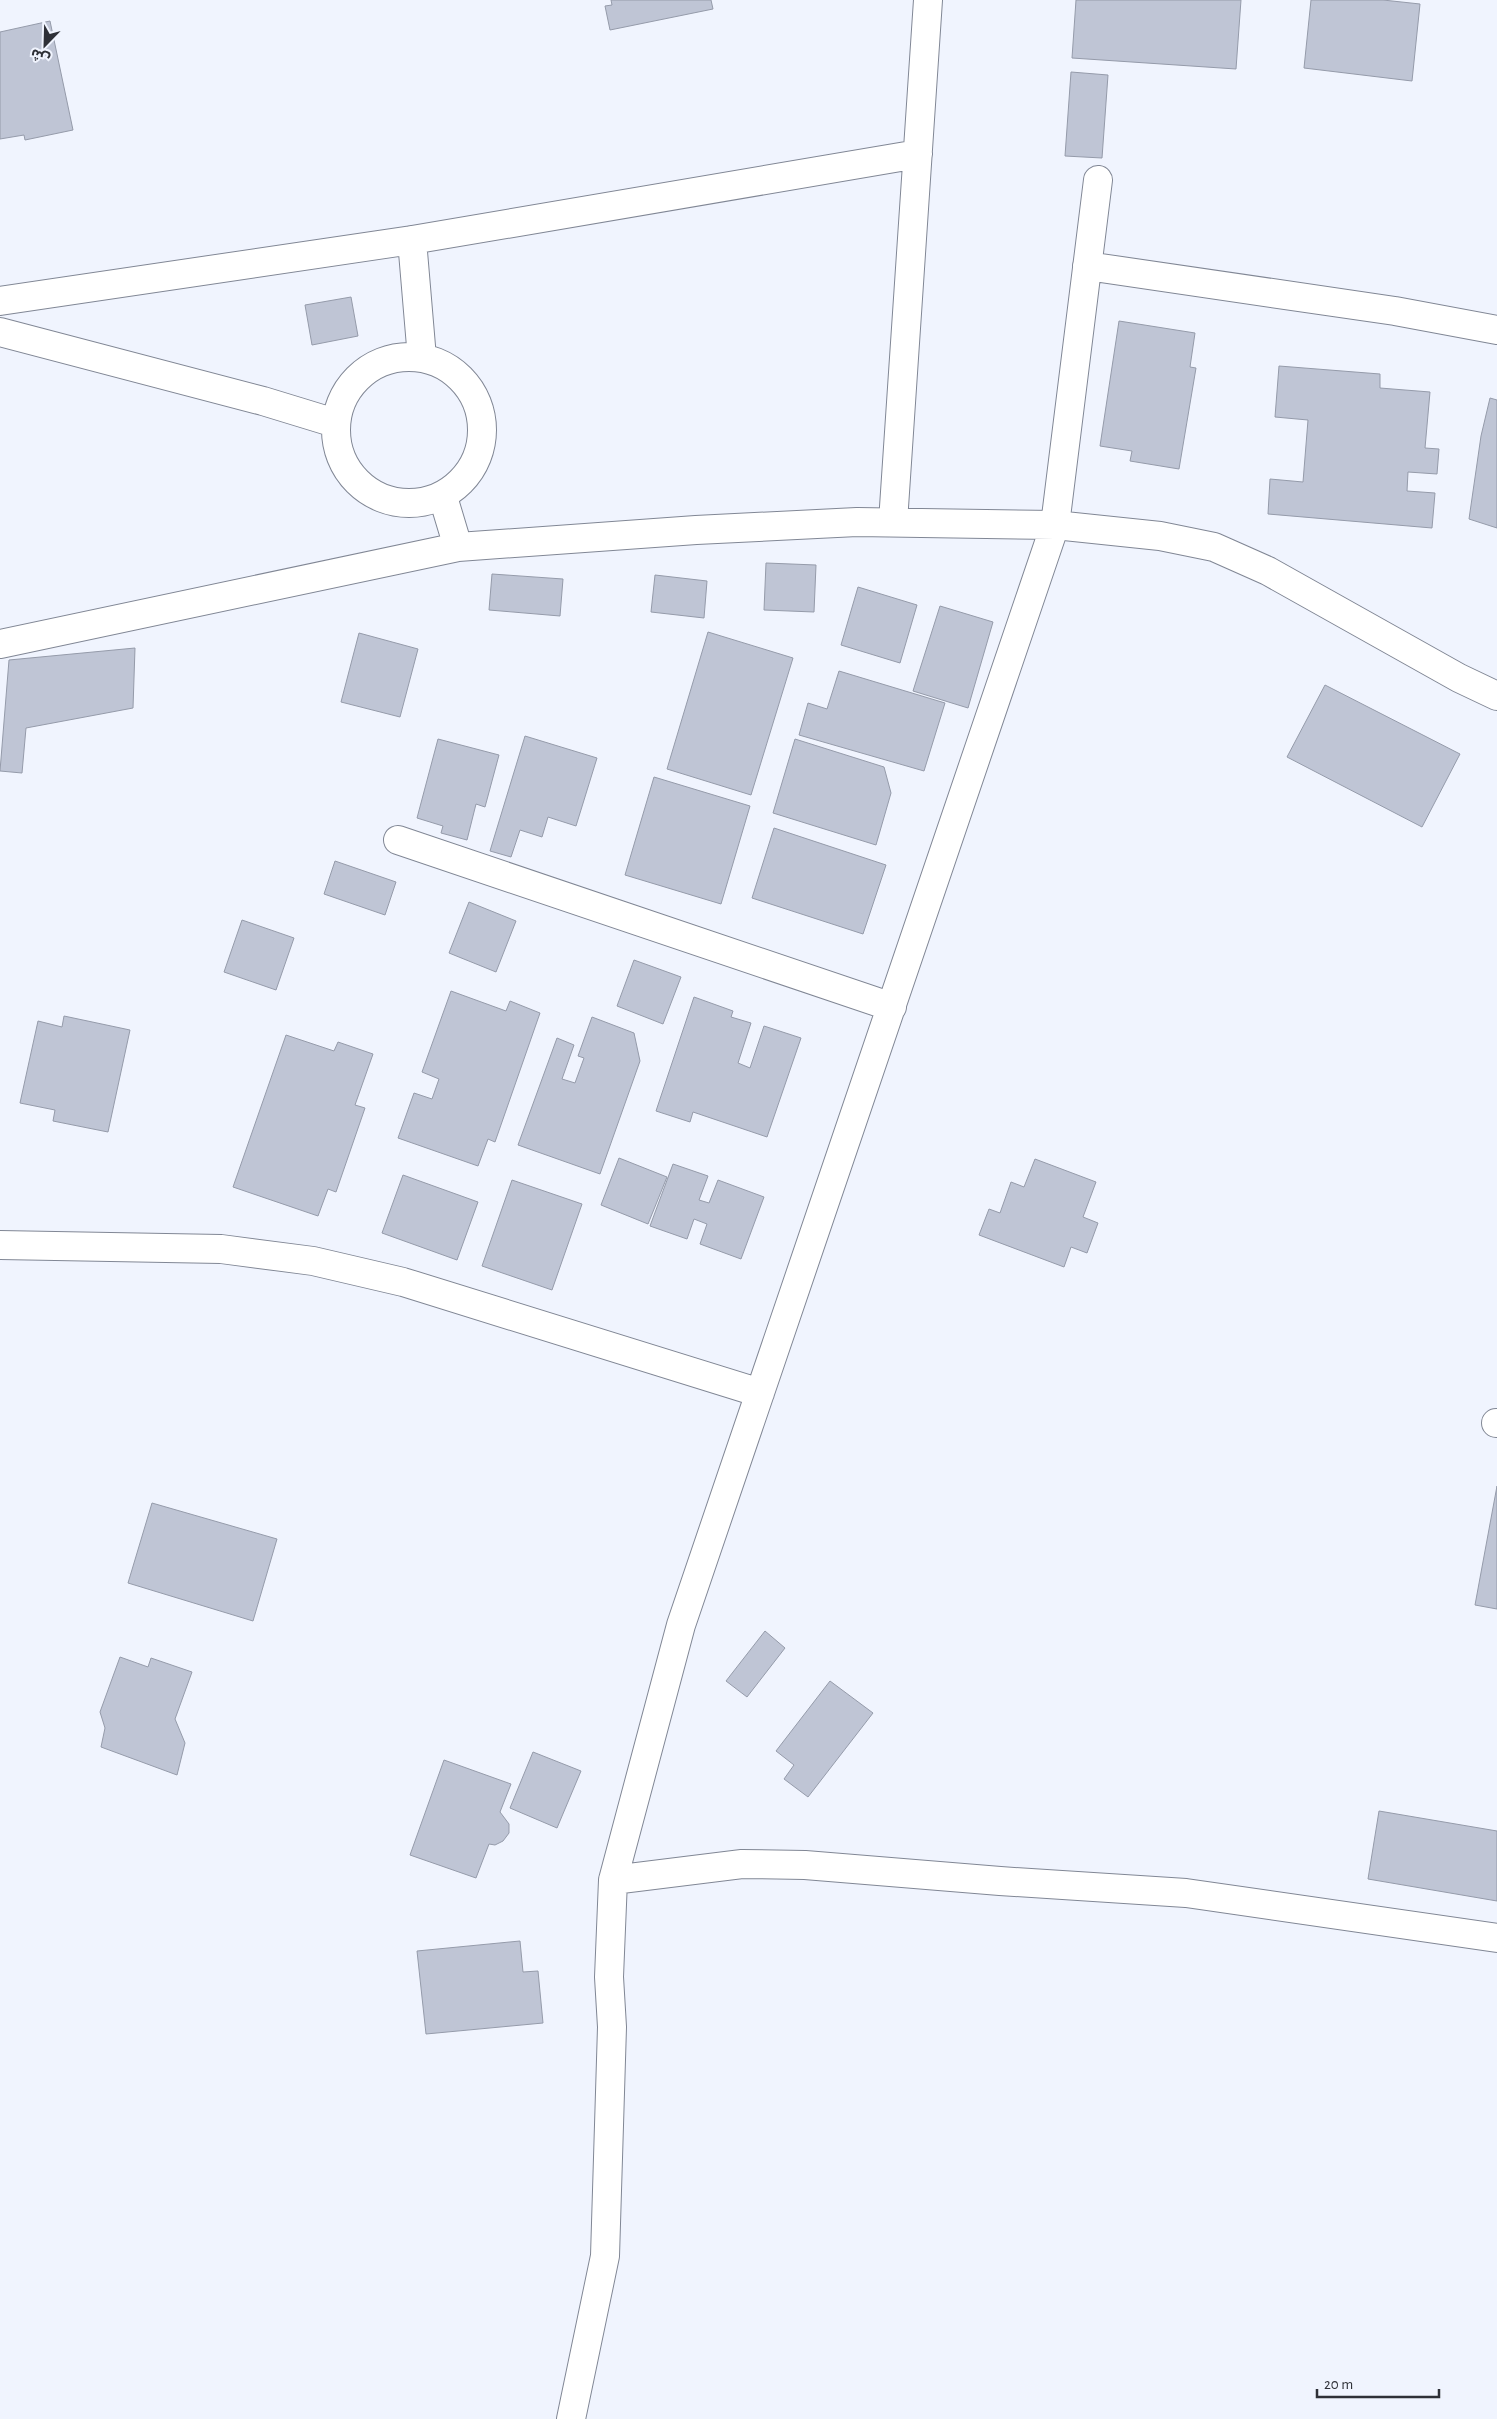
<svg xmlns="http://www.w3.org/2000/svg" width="1497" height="2419" font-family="'Alegreya Sans','Noto Sans Arabic',sans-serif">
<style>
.building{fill:#bfc5d5;stroke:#959baa}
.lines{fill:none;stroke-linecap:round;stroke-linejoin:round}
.minor-casing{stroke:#818795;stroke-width:30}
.minor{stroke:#fff;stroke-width:28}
</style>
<rect width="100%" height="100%" fill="#f0f4fe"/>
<path class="building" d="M 611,0 L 711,0 L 713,9 L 610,30 L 605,6 L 612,5 Z
M 1076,0 L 1241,0 L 1236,69 L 1072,58 Z
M 1311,0 L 1383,0 L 1420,4 L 1412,81 L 1304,68 Z
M 50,21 L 73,130 L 25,140 L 24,135 L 0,139 L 0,32 Z
M 1071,72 L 1108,75 L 1102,158 L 1065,156 Z
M 351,297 L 358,336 L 312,345 L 305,305 Z
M 1119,321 L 1195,333 L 1190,367 L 1196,368 L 1179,469 L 1130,461 L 1132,451 L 1100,446 Z
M 1279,366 L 1380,374 L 1380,388 L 1430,392 L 1425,448 L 1439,449 L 1437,474 L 1408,472 L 1407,491 L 1435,493 L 1432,528 L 1268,514 L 1270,479 L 1303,482 L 1308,420 L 1275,417 Z
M 1490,398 L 1497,400 L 1497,528 L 1469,519 L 1481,436 Z
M 766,563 L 816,565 L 814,612 L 764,610 Z
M 492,574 L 563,579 L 560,616 L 489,610 Z
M 655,575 L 707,581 L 704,618 L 651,612 Z
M 858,587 L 917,605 L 900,663 L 841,645 Z
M 940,606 L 993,622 L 968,708 L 913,691 Z
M 708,632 L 793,658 L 751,795 L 667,769 Z
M 359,633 L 418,649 L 400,717 L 341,702 Z
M 135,648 L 133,708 L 26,728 L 22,773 L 0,771 L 9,660 Z
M 839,671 L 945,703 L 924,771 L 799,735 L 808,703 L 827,709 Z
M 1325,685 L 1460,754 L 1422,827 L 1287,757 Z
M 525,736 L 597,758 L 576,826 L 548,817 L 542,837 L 520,830 L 511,857 L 490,851 Z
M 438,739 L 499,755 L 485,807 L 476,804 L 467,840 L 441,833 L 443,826 L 417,818 Z
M 795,739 L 884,767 L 891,793 L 876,845 L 773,813 Z
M 654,777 L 750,806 L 721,904 L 625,875 Z
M 774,828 L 886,865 L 863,934 L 752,898 Z
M 335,861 L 396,882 L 385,915 L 324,894 Z
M 469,902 L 516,921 L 496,972 L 449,953 Z
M 242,920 L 294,938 L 276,990 L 224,972 Z
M 634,960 L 681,977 L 663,1024 L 617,1006 Z
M 451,991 L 506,1011 L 510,1001 L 540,1013 L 495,1142 L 488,1139 L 478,1166 L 398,1138 L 414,1093 L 432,1099 L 439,1079 L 422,1072 Z
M 694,997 L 733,1011 L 731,1017 L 751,1023 L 738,1063 L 750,1068 L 764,1026 L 801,1038 L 767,1137 L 693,1112 L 690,1122 L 656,1111 Z
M 64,1016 L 130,1030 L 108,1132 L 53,1121 L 55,1110 L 20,1103 L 38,1021 L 62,1027 Z
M 592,1017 L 634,1033 L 640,1061 L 600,1174 L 518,1145 L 557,1038 L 574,1045 L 562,1079 L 575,1083 L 584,1058 L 578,1056 Z
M 286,1035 L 334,1051 L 338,1042 L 373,1054 L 355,1105 L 365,1108 L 336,1192 L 328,1189 L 318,1216 L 233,1187 Z
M 619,1158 L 667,1177 L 648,1224 L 601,1205 Z
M 1035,1159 L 1096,1182 L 1083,1217 L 1098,1223 L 1087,1253 L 1071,1247 L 1064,1267 L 979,1235 L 989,1209 L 1000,1213 L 1011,1182 L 1024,1187 Z
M 673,1164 L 708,1176 L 699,1200 L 709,1203 L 718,1180 L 764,1197 L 741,1259 L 700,1244 L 707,1224 L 694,1219 L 687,1239 L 650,1226 Z
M 403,1175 L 478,1202 L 457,1260 L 382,1233 Z
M 512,1180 L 582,1204 L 552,1290 L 482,1266 Z
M 1497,1486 L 1497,1609 L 1475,1605 Z
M 152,1503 L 277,1539 L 253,1621 L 128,1583 Z
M 765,1631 L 785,1648 L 747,1697 L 726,1681 Z
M 120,1657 L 148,1667 L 151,1658 L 192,1672 L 175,1719 L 185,1743 L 177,1775 L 101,1747 L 105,1728 L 100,1712 Z
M 830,1681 L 873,1713 L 808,1797 L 784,1779 L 794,1765 L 776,1751 Z
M 533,1752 L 581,1771 L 557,1828 L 510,1808 Z
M 444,1760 L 511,1784 L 500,1812 L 509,1824 L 509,1833 L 503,1841 L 495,1845 L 489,1844 L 476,1878 L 410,1855 Z
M 1379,1811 L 1497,1831 L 1497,1901 L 1368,1879 Z
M 520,1941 L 523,1972 L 538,1971 L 543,2023 L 426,2034 L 417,1951 Z"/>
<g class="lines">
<g class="minor-casing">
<path id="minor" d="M 412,240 L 422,358
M 1087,266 L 1395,311 L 1497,330
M 0,301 L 412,240 L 918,154
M 0,332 L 263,401 L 335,423
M336 430a73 73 0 1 1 146 0a73 73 0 1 1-146 0Z
M 443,497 L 458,547
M 893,522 L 928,0
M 0,644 L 458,547 L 696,530 L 857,522 L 1055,525 L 1160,536 L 1214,547 L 1268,571 L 1459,678 L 1497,696
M 398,840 L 892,1007
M 0,1245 L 221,1249 L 313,1261 L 403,1282 L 760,1393
M 1496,1423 L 1497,1423
M 613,1880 L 742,1864 L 805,1865 L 1000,1881 L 1186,1893 L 1497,1938
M 571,2419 L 605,2256 L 612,2027 L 609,1977 L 613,1880 L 681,1625 L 1055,525 L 1098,180"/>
</g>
<use href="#minor" class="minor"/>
</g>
<g transform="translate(45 45) rotate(203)" stroke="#f0f4fe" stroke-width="4" paint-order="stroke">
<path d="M0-4L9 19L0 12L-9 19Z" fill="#2e3037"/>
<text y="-8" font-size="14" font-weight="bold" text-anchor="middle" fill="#2e3037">ش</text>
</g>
<path d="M1317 2389v8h122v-8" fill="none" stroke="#2e3037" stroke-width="2.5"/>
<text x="1324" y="2389" font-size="15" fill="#2e3037" stroke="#f0f4fe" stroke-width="4" paint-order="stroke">20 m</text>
</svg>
